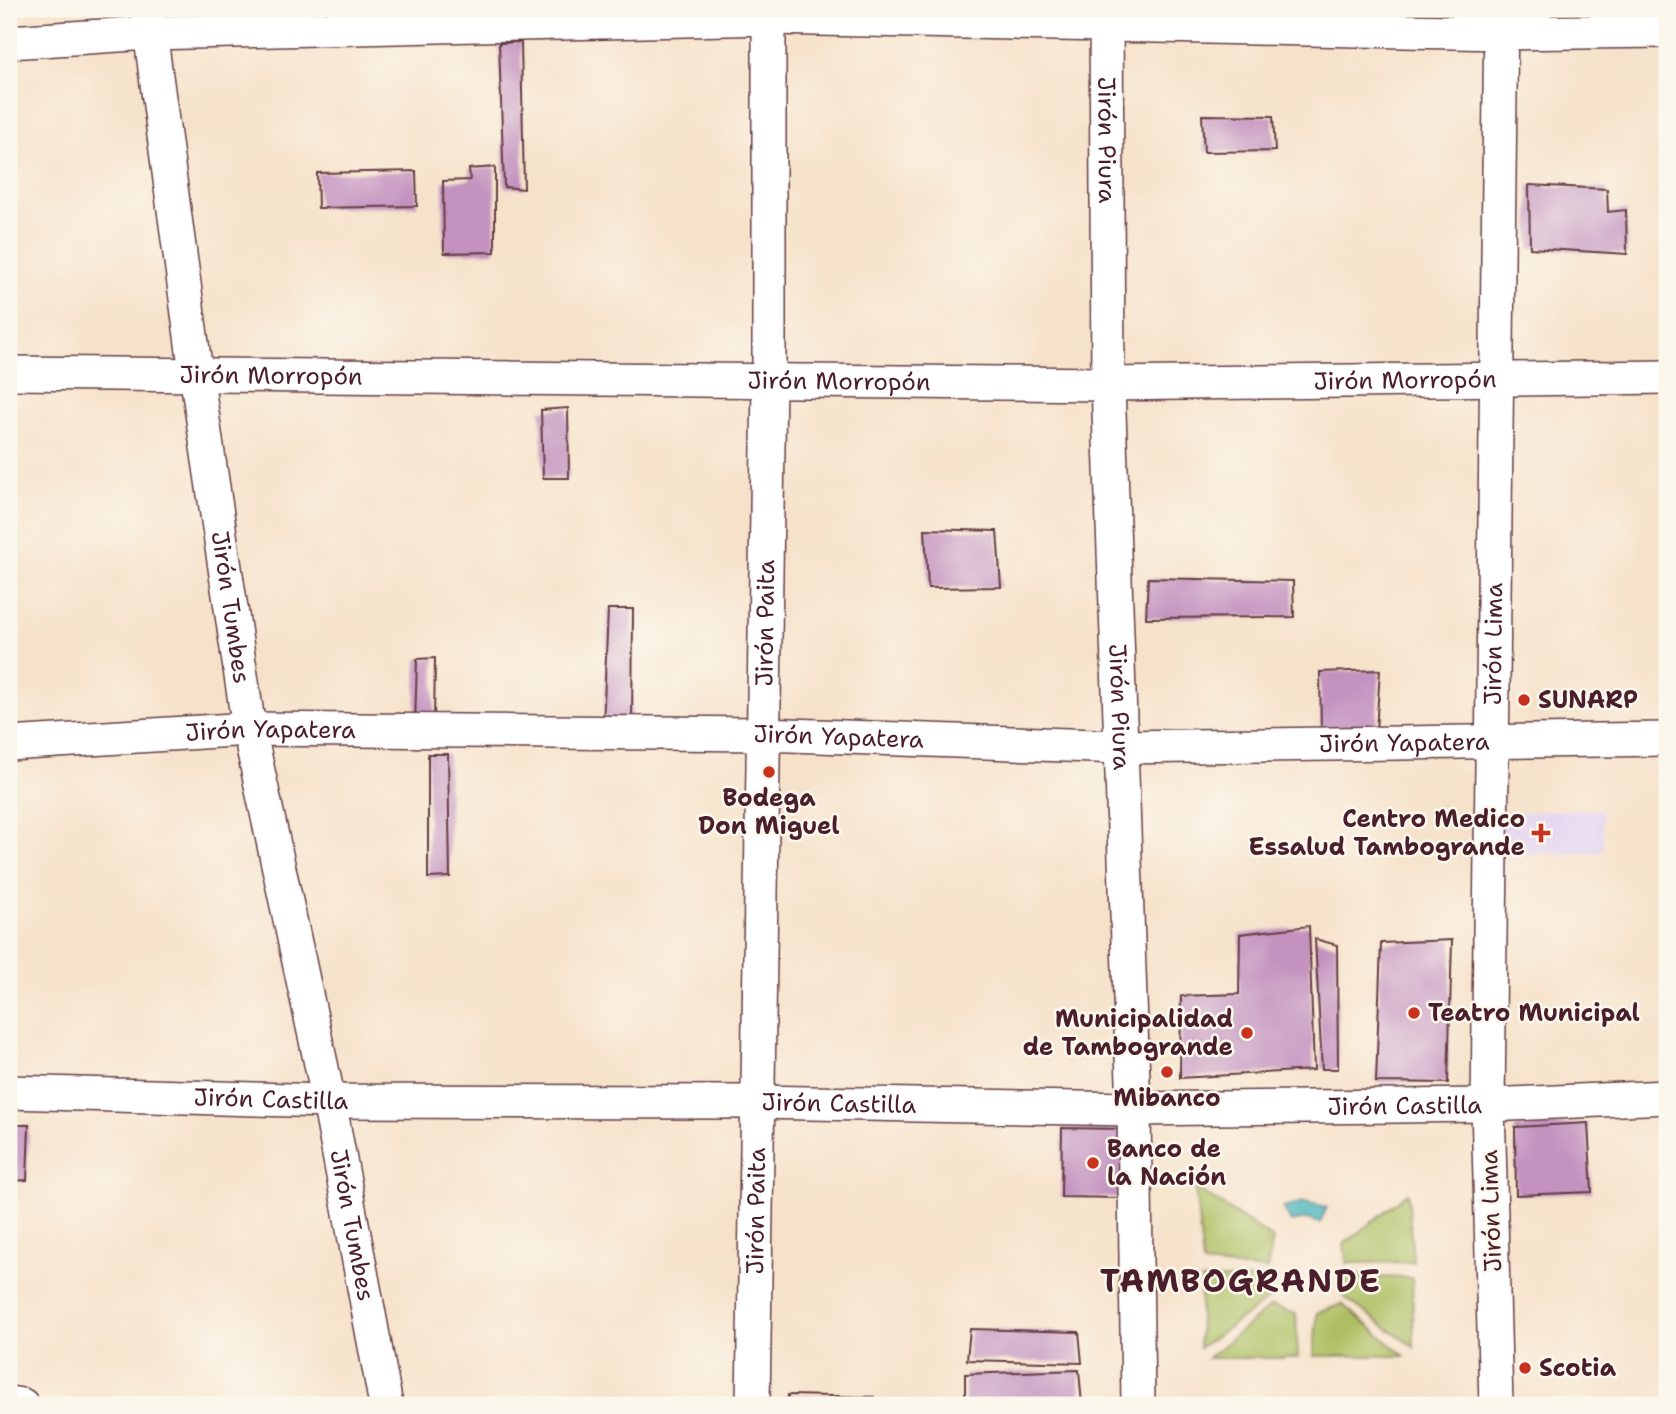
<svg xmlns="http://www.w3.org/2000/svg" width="1676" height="1414" font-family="'Shantell Sans',sans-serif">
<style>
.built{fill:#e3d3f2}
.green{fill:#adbf62;stroke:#7c6f46;stroke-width:2}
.water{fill:#44b4bd;stroke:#476a74;stroke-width:2}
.building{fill:#c392bf}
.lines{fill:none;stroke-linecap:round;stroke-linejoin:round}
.minor-casing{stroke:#643c43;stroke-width:36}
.minor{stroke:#fff;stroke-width:33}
.poi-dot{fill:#c8321e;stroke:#fbf7ec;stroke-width:2.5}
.labels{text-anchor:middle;stroke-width:5;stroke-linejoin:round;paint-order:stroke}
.street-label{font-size:24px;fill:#4a1f2b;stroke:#fbf7ec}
.poi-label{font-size:24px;font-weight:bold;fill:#4a1f2b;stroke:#fbf7ec;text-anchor:start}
.district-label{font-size:32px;font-weight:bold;letter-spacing:2px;fill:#4a1f2b;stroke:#fbf7ec}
</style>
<rect width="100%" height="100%" fill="#fbf7ec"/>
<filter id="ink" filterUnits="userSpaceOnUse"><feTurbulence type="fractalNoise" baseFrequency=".0143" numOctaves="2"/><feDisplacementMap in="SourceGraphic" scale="14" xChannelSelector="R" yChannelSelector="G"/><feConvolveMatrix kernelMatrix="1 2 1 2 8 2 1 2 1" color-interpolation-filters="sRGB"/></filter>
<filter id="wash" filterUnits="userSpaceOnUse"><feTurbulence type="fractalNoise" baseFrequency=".00686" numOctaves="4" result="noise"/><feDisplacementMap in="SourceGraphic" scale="28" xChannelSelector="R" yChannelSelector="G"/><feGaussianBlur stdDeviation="1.57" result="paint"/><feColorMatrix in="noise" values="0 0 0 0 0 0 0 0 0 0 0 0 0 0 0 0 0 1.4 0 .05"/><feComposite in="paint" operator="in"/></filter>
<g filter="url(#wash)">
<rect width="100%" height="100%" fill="#f6e2ca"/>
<path class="built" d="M 1602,809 L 1603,852 L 1479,856 L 1478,814 Z"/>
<path class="green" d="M 1195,1187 L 1273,1239 L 1267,1270 L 1203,1264 Z
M 1408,1193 L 1413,1262 L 1347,1263 L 1344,1244 Z
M 1345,1276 L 1412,1278 L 1414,1347 L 1344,1297 Z
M 1268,1278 L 1269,1299 L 1199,1348 L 1201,1280 Z
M 1342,1304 L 1405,1356 L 1314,1356 L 1317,1313 Z
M 1271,1306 L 1296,1314 L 1298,1358 L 1208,1358 Z"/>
<path class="water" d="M 1304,1202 L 1327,1207 L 1320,1223 L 1308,1219 L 1291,1222 L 1283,1207 Z"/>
<g id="blocks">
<path class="building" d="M 1341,9 L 1381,9 L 1381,17 L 1341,19 Z
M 521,42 L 524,189 L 504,187 L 499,43 Z
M 1202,115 L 1273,116 L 1275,151 L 1204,152 Z
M 495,167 L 495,252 L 444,253 L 443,181 L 470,180 L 469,169 Z
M 416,171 L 417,206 L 318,208 L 317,173 Z
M 1529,185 L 1607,189 L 1608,212 L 1626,210 L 1627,254 L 1530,248 Z
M 568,408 L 569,478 L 543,478 L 541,410 Z
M 925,529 L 997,531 L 1001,587 L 928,588 Z
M 1148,578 L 1293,581 L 1294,617 L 1146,618 Z
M 608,609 L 633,609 L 632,725 L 603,727 Z
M 435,658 L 434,723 L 415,724 L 417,659 Z
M 1380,670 L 1376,731 L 1321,732 L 1320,672 Z
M 428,754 L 448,754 L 450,877 L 428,878 Z
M 1309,926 L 1314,1070 L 1180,1078 L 1181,996 L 1239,994 L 1240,934 Z
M 1315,939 L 1337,945 L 1338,1069 L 1322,1069 Z
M 1452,940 L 1448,1083 L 1376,1082 L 1381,943 Z
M 1588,1123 L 1592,1192 L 1516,1195 L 1515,1127 Z
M 9,1125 L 29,1125 L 27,1180 L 9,1181 Z
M 1062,1128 L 1125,1129 L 1124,1198 L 1061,1197 Z
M 970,1329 L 1079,1332 L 1082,1363 L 967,1360 Z
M 1079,1370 L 1082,1405 L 965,1405 L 965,1374 Z
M 788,1395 L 874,1397 L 874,1405 L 787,1405 Z"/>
</g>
</g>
<g filter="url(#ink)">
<use href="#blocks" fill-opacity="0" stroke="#643c43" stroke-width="2"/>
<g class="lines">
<g class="minor-casing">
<g id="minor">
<path id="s1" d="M 147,9 L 196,373 L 249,729 L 329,1101 L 386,1405"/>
<path id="s2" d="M 1106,9 L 1108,384 L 1134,1109 L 1138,1405"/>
<path d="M 9,42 L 150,33 L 768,18 L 1501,33 L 1667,31"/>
<path id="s3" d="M 9,373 L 1108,384 L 1667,377"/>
<path id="s4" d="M 9,744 L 249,729 L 762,734 L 1122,747 L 1667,739"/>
<path id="s5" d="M 9,1092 L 329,1101 L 755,1102 L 1134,1109 L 1488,1105 L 1667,1097"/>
<path d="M 9,1403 L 22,1405"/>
<path id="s6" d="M 753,1405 L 769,382 L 769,9"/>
<path id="s7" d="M 1496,1405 L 1488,1105 L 1501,9"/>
</g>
</g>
<use href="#minor" class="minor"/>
</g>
</g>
<g class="poi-dot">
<circle cx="1524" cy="700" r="7"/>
<circle cx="769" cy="772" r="7"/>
<path d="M1537.5 822.5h7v7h7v7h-7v7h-7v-7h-7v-7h7z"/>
<circle cx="1414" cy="1013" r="7"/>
<circle cx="1247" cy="1033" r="7"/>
<circle cx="1167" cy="1072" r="7"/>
<circle cx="1093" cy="1163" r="7"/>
<circle cx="1525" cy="1368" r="7"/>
</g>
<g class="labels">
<g class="street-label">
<text dy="8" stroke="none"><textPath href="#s2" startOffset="131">Jirón Piura</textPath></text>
<text dy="8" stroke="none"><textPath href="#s3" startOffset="262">Jirón Morropón</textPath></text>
<text dy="8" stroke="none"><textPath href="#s3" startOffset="830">Jirón Morropón</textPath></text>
<text dy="8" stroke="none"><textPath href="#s3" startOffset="1396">Jirón Morropón</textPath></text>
<text dy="8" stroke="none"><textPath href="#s1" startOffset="604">Jirón Tumbes</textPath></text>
<text dy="8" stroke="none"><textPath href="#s6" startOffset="782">Jirón Paita</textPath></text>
<text dy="8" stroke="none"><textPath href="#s7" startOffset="761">Jirón Lima</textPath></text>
<text dy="8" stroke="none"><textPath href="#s2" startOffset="698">Jirón Piura</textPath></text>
<text dy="8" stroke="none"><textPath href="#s4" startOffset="262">Jirón Yapatera</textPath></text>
<text dy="8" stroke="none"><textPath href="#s4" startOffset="830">Jirón Yapatera</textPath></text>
<text dy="8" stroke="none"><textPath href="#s4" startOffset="1396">Jirón Yapatera</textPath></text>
<text dy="8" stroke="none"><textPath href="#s5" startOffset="262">Jirón Castilla</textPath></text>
<text dy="8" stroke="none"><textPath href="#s5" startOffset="830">Jirón Castilla</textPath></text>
<text dy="8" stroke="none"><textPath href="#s5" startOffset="1396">Jirón Castilla</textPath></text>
<text dy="8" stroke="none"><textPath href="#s6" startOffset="194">Jirón Paita</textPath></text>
<text transform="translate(1491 1211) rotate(-92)" y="8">Jirón Lima</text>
<text dy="8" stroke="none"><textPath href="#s1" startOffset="1234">Jirón Tumbes</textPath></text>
</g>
<g class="poi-label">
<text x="1538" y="708">SUNARP</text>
<text x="769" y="806" text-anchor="middle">Bodega<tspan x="769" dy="28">Don Miguel</tspan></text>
<text x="1525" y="827" text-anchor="end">Centro Medico<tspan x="1525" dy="28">Essalud Tambogrande</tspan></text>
<text x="1428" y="1021">Teatro Municipal</text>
<text x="1233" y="1027" text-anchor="end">Municipalidad<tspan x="1233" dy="28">de Tambogrande</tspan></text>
<text x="1167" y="1106" text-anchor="middle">Mibanco</text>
<text x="1107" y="1157">Banco de<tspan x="1107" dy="28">la Nación</tspan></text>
<text x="1539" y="1376">Scotia</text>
</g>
<g class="district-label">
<text x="1241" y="1292">TAMBOGRANDE</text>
</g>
</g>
<rect width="1676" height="1414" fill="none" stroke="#fbf7ec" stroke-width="35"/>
</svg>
